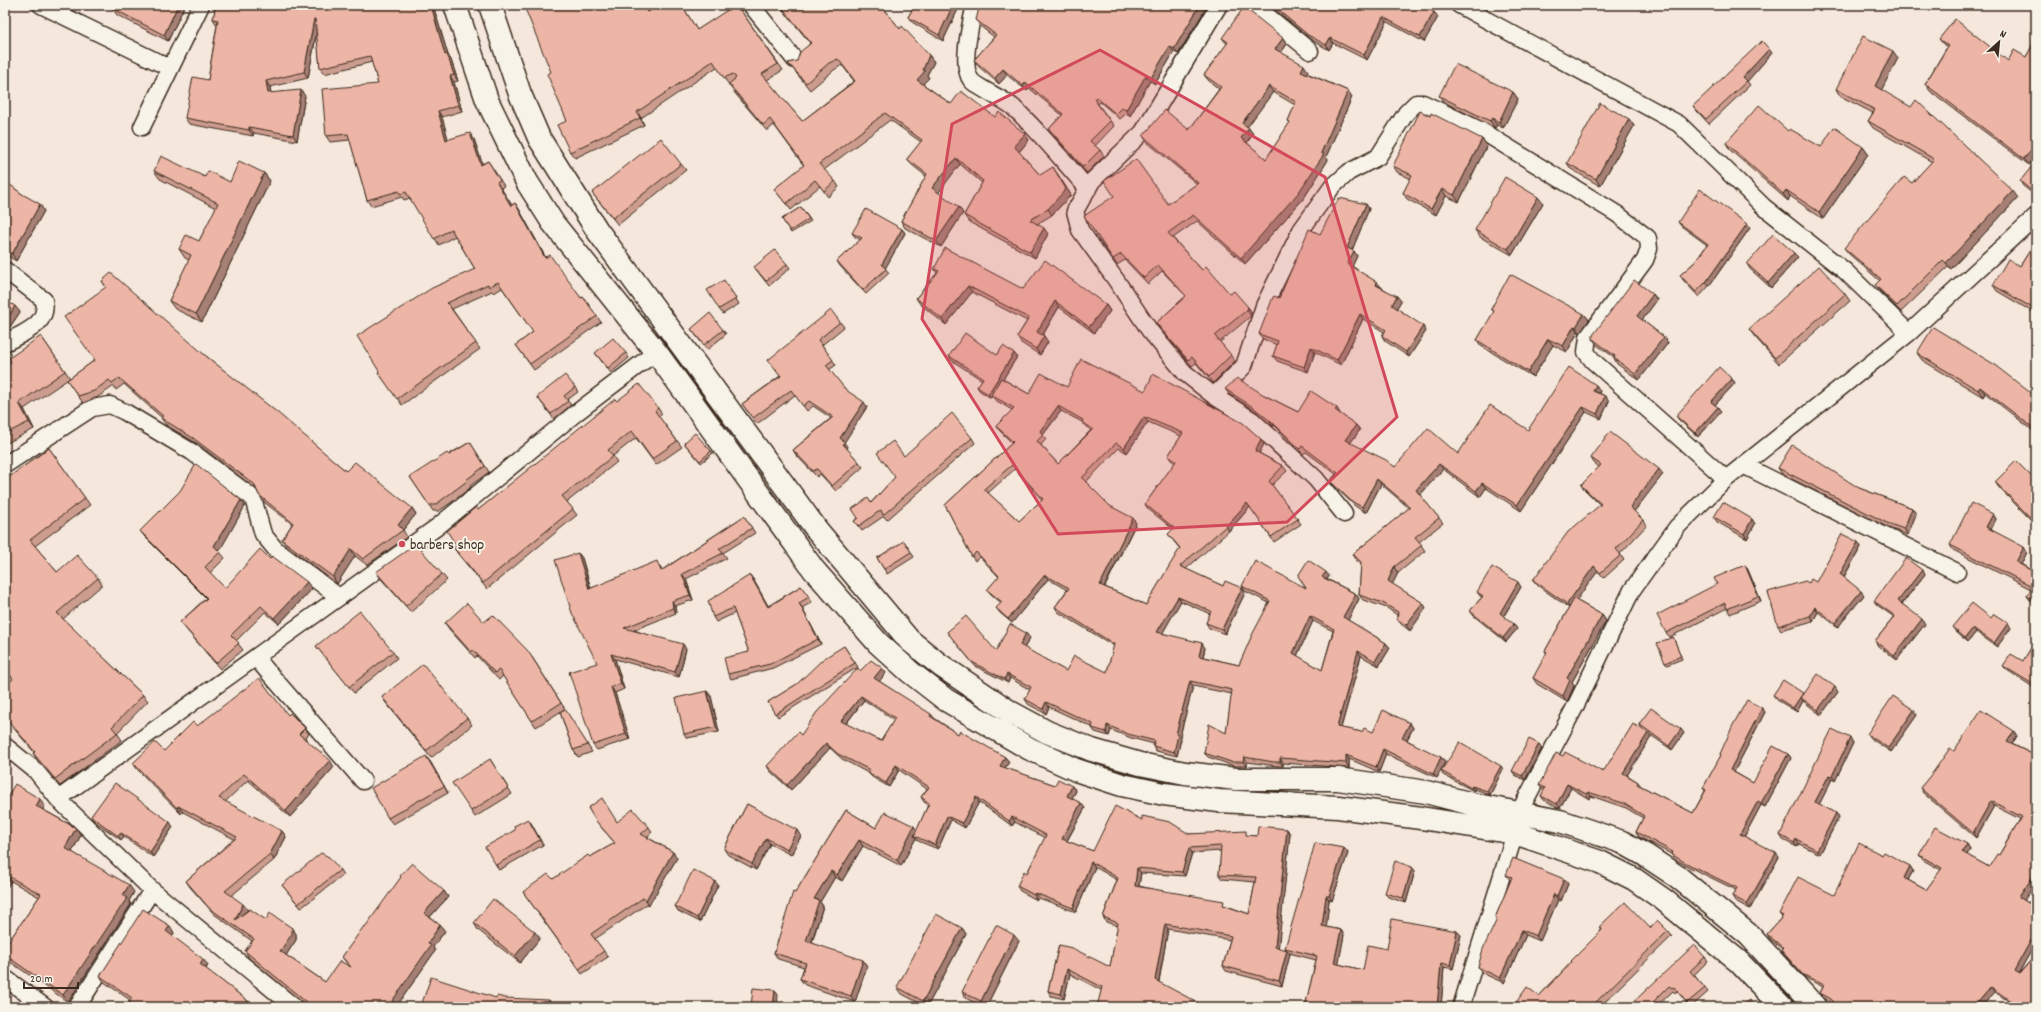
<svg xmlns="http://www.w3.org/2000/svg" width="2041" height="1012" font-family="Dekko,sans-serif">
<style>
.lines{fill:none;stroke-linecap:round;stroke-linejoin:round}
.street-casing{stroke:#3b2a1e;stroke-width:19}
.secondary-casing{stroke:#3b2a1e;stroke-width:25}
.street{stroke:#f7f3e8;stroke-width:16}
.secondary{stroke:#f7f3e8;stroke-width:22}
.wall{fill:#cc9c8e;stroke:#3b2a1e;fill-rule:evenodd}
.shaded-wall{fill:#a67f74;stroke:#3b2a1e}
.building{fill:#edb5a5;stroke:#3b2a1e;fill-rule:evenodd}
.marked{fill:#d1495b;fill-opacity:0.2;stroke:#d1495b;stroke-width:3;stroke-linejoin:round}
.poi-dot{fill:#d1495b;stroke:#f7f3e8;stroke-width:1.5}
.labels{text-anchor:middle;stroke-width:4;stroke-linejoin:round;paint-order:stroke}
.poi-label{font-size:15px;fill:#3b2a1e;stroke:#f7f3e8;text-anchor:start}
</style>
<rect width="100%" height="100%" fill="#f5e7db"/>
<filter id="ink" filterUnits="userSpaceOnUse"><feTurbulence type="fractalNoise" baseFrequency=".025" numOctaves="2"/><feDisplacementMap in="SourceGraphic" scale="8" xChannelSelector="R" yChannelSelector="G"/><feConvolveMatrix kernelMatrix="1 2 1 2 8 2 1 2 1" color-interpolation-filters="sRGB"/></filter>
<g filter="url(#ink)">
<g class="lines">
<g class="street-casing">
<path id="street" d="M 41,5 L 170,68
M 751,5 L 795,60
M 975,5 C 971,22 960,65 971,80 C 977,88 1005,99 1014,108 C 1041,133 1064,162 1088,189
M 1219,5 L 1143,132 L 1092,181 L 1075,211 L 1080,230 L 1116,280 L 1150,331 L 1185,373 L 1214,396 L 1252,420 L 1316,479 L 1344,514
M 1254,5 L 1310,51
M 1459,5 L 1679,124 L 1764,207 L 1845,271 L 1909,333
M 142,127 L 201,5
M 5,270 L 44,300 C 49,325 24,332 5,343
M 1214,396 L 1244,366 L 1264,306 L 1301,230 L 1332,187 L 1349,172 L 1378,157 L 1406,113 L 1416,103 L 1423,103 L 1480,130 L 1617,214 L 1648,238 L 1649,249 L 1645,260 L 1588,337 L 1586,352 L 1593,361 L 1726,479
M 5,465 L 92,408 L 110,405 L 125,412 L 192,452 L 253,498 L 263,534 L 276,550 L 339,597
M 1743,465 L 1957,572
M 256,658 L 363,781
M 5,746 L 36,771 L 58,799 L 152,890 L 294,1007
M 58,799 L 437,527 L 576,413 L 656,352
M 1518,814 L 1574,709 L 1632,590 L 1677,527 L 1726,479 L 1909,333 L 2036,216
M 5,978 L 45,1007
M 77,1007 L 152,890
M 1461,1007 L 1515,833"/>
</g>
<g class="secondary-casing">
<path id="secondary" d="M 455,5 L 487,100 L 527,182 L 553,223 L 656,352 L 814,570 L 878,643 L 910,672 L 946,700 L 1030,749 L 1076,770 L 1122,785 L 1164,794 L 1219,801 L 1338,807 L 1421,818 L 1515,833 L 1600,862 L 1634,879 L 1664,900 L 1738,961 L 1782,1007
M 490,5 L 520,94 L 539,138 L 597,230 L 817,530 L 909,640 L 940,665 L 1010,712 L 1047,732 L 1092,750 L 1140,764 L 1185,773 L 1236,779 L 1338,779 L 1426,792 L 1472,804 L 1560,821 L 1622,842 L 1645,855 L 1678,877 L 1749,935 L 1815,1007"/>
</g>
<use href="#street" class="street"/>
<use href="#secondary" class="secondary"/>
</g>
<path class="wall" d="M 185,5 L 168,41 L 117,15 L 112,8 Z
M 216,5 L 433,5 L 448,55 L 451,60 L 458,81 L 454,82 L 462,111 L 442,117 L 448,139 L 474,139 L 482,164 L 488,161 L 492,167 L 504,186 L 501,188 L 512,205 L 515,203 L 519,209 L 546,258 L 581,298 L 583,297 L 601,322 L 534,370 L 516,345 L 533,332 L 502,288 L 494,293 L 492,291 L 452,309 L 480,349 L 402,405 L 378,372 L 475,269 L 455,236 L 439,245 L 410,198 L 404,200 L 402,197 L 371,206 L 367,200 L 350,140 L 330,142 L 326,136 L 378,84 L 372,62 L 324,74 L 320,68 L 317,32 L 308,78 L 270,87 L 271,93 L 305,96 L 297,141 L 254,133 L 253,136 L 189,124 L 185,118 L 208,80 L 217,25 L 213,19 Z
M 682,5 L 697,30 L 737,5 L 783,70 L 767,80 L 802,121 L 854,81 L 842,65 L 834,70 L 810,90 L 793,69 L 788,63 L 797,61 L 810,43 L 779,5 L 881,5 L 900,29 L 929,55 L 934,62 L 927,75 L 929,78 L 923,84 L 951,104 L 995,117 L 1025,134 L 1029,140 L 1019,152 L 1040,175 L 1057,173 L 1071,195 L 1052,215 L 1037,224 L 1048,234 L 1035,258 L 969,222 L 964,215 L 982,183 L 960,164 L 938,193 L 963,213 L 941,247 L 905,228 L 901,221 L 926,176 L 912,165 L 907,159 L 921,142 L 890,120 L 824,170 L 835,181 L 839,187 L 828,197 L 820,186 L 791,210 L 774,189 L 804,166 L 774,125 L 767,131 L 733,91 L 717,67 L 641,118 L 644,125 L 575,158 L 570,152 L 567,121 L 551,72 L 649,11 Z
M 915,5 L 960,5 L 943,41 L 912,22 L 908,17 Z
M 1208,5 L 1178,54 L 1174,52 L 1155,84 L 1150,81 L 1130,116 L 1126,114 L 1120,119 L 1100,102 L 1098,104 L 1114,126 L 1095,146 L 1100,150 L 1104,156 L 1087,173 L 1053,135 L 1049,129 L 1062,115 L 1029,88 L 1027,91 L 1007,75 L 999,84 L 978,66 L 974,60 L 994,37 L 980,26 L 976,20 Z
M 1269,5 L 1349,5 L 1354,8 L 1434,12 L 1438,17 L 1424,42 L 1387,22 L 1367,60 L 1333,43 L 1329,50 L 1312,40 Z
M 1222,38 L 1283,38 L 1287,44 L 1281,53 L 1308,71 L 1307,73 L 1348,91 L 1352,97 L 1326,157 L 1328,160 L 1304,198 L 1245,264 L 1197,221 L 1173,238 L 1202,270 L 1230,294 L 1248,307 L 1252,313 L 1251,316 L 1220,342 L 1235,361 L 1213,383 L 1196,363 L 1192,366 L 1160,329 L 1156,323 L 1186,296 L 1162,271 L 1148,284 L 1125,260 L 1117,265 L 1084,216 L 1168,204 L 1197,184 L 1147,142 L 1143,136 L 1189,130 L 1219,89 L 1209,81 L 1204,75 L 1227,44 ZM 1273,92 L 1295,105 L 1288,121 L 1290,123 L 1266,159 L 1247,143 L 1253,134 L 1247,127 Z
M 1939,39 L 2008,61 L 2026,57 L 2036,39 L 2036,155 L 2029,165 L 1930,91 L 1925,84 L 1947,47 L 1944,45 Z
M 1772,53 L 1747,81 L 1750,85 L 1709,124 L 1696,110 L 1693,106 Z
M 1898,58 L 1881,90 L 2018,198 L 1951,269 L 1948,267 L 1901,312 L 1880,291 L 1875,285 L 1880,281 L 1849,254 L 1844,248 L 1912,183 L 1932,162 L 1873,128 L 1868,121 L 1873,113 L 1840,96 L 1836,89 Z
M 1513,92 L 1518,99 L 1503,128 L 1497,125 L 1495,128 L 1444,102 L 1439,96 Z
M 1629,119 L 1634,126 L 1600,186 L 1571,169 L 1567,163 Z
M 1788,131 L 1821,147 L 1863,147 L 1868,154 L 1823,219 L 1790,196 L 1788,201 L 1730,150 L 1726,143 Z
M 1482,139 L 1487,145 L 1459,202 L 1446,196 L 1436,215 L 1407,199 L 1403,193 L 1411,179 L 1397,172 L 1393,166 Z
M 681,164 L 686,170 L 618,225 L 592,193 Z
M 2036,167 L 2036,196 L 2023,186 L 2020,181 Z
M 154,171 L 205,177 L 230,182 L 264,173 L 270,181 L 202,322 L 175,309 L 169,301 L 189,260 L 185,258 L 179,249 L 199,241 L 216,208 L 160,179 Z
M 5,181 L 22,194 L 44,211 L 16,261 L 5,254 Z
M 1543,203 L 1512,255 L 1480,237 L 1475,230 Z
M 1366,204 L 1369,209 L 1352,250 L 1354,251 L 1357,256 L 1352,266 L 1401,301 L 1396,309 L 1426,331 L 1409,357 L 1385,341 L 1382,336 L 1384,332 L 1363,319 L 1341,365 L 1315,352 L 1308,372 L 1277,361 L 1273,356 L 1277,345 L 1263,339 L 1259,334 L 1279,298 L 1320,234 Z
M 801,207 L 811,221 L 791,233 L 782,219 Z
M 1678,222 L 1750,228 L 1709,286 L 1699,297 L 1683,280 L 1680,275 L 1695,262 L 1707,245 L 1681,226 Z
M 902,229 L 905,233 L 885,268 L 889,273 L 866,294 L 840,266 L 837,261 L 861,240 L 855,237 L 852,233 Z
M 2036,241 L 2036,314 L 1997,291 L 1993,285 L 2020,266 Z
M 1794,253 L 1798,257 L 1771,288 L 1750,269 L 1747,264 Z
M 787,264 L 790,268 L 769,286 L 754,267 Z
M 934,269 L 1023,289 L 1106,305 L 1110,311 L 1094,333 L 1059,307 L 1043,335 L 1048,342 L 1040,355 L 1021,343 L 1017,337 L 1027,321 L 972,292 L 946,325 L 920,304 L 916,298 L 937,273 Z
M 102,281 L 206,356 L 346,471 L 412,508 L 416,514 L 403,530 L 407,537 L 367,565 L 355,556 L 337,584 L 287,546 L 282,540 L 292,524 L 264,502 L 259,495 L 256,489 L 198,444 L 166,425 L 161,418 L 162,418 L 124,384 L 116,390 L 114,386 L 98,397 L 83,403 L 67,380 L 95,360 L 106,287 Z
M 727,284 L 739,304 L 723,314 L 719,309 Z
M 1653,294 L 1657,300 L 1642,320 L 1664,337 L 1668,343 L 1639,380 L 1617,364 L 1614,358 L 1614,357 L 1597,345 L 1593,339 Z
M 1845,294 L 1850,301 L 1779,364 L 1754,336 L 1749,329 Z
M 5,300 L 20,312 L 8,330 L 5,333 Z
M 1491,309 L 1584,314 L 1589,320 L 1580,333 L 1578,332 L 1567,352 L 1553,345 L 1533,377 L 1481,346 L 1477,340 L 1494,312 Z
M 840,322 L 844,327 L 822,345 L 836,365 L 829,370 L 846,390 L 867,407 L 844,442 L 848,448 L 847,449 L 859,462 L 863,467 L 836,491 L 820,474 L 817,477 L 796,455 L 793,450 L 831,418 L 813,406 L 807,411 L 795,395 L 757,424 L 742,404 L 780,376 L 768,360 Z
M 691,329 L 723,330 L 726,334 L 707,350 Z
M 41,336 L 70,378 L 24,409 L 34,429 L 7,443 L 5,440 L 5,365 L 11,362 Z
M 595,353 L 626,353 L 629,358 L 611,373 Z
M 1014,353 L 1017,357 L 1003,379 L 1029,394 L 1067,387 L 1145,391 L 1261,439 L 1264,444 L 1259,453 L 1283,466 L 1287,471 L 1272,485 L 1301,524 L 1274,542 L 1250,507 L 1229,531 L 1186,569 L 1223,586 L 1245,593 L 1225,634 L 1209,628 L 1206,623 L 1210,614 L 1181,601 L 1162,633 L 1205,648 L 1203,657 L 1239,665 L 1269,603 L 1245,591 L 1242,586 L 1306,588 L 1329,576 L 1327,579 L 1356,594 L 1359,599 L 1348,620 L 1386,643 L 1390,648 L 1379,666 L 1361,656 L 1341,728 L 1362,732 L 1373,732 L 1410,723 L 1413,728 L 1407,740 L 1445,762 L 1437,778 L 1386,754 L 1379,772 L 1349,759 L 1349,768 L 1283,763 L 1283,766 L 1277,766 L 1247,762 L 1247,766 L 1234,766 L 1208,757 L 1204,753 L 1226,733 L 1232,694 L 1193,686 L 1180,736 L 1181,739 L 1177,756 L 1156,751 L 1153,746 L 1154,744 L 1131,738 L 1111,730 L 1109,736 L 1095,732 L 1092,728 L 1092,727 L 1049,707 L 1046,714 L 1028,704 L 1025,699 L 1030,690 L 1010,678 L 1008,683 L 975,666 L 947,632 L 996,651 L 1030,638 L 1024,648 L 1066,671 L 1107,672 L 1114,646 L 1058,612 L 1055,607 L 1067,590 L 1048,579 L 1012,623 L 1000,613 L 996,608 L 1001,603 L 991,594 L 987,590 L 999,577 L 980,557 L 975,561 L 972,557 L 945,505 L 1012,443 L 999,430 L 996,426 L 1012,410 L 995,400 L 992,396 L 991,398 L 980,391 L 977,387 L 982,380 L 951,360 L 949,356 L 997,355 ZM 1061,411 L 1082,422 L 1085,426 L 1091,430 L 1058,464 L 1041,445 L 1046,439 L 1043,435 ZM 1148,422 L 1181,436 L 1168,456 L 1171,460 L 1175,463 L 1145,504 L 1148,509 L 1173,529 L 1168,534 L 1180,549 L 1146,605 L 1105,587 L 1136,523 L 1110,506 L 1086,482 L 1119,448 L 1127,453 ZM 1015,469 L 1042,500 L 1019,521 L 988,493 ZM 1313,621 L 1333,631 L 1322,670 L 1297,656 Z
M 1917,353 L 2036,397 L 2036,433 L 1985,393 L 1983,397 L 1922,360 Z
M 1732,379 L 1735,383 L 1715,405 L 1721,412 L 1698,437 L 1679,420 L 1676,416 Z
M 1596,385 L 1600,391 L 1599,393 L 1605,396 L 1609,401 L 1601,419 L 1586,412 L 1521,511 L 1486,488 L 1480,497 L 1443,469 L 1420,495 L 1443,523 L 1419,542 L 1425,551 L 1398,573 L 1392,584 L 1423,603 L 1426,608 L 1410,631 L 1401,624 L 1397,619 L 1397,615 L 1387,608 L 1363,600 L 1359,595 L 1361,564 L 1356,560 L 1353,554 L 1409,508 L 1381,484 L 1366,513 L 1355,506 L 1334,486 L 1330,481 L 1336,474 L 1306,452 L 1303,454 L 1274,425 L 1273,427 L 1257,412 L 1229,394 L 1225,389 L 1264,395 L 1298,412 L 1340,413 L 1340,414 L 1356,425 L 1360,430 L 1350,443 L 1395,467 L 1458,454 L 1528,430 Z
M 575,387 L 578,392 L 567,400 L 571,405 L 554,419 L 537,397 Z
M 617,401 L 658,408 L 662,414 L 659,417 L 682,447 L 656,465 L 636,438 L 613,456 L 617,462 L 567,502 L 577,515 L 487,589 L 458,554 L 454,548 L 456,545 L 478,510 Z
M 972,438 L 975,443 L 887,520 L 884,516 L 862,531 L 854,521 L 895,477 L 904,456 Z
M 470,442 L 489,472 L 470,486 L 471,487 L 456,499 L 439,511 L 433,511 L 410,477 Z
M 684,443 L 711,451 L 713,453 L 701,463 Z
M 49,448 L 90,505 L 35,546 L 57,572 L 98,578 L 102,585 L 63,619 L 143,695 L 148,701 L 117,733 L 122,740 L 60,786 L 37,760 L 33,753 L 34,752 L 5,718 L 5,686 L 13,679 L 5,670 L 5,480 Z
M 1591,458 L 1663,474 L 1634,511 L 1643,520 L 1647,525 L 1620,554 L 1624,560 L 1604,578 L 1598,571 L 1576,600 L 1602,615 L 1606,621 L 1572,682 L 1574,686 L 1567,702 L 1537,684 L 1533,678 L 1547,654 L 1545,651 L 1569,608 L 1537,585 L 1533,580 L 1600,505 L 1585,490 L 1581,485 L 1599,467 L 1594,463 Z
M 1778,468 L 1859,488 L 1912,508 L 1916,514 L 1908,535 L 1891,529 L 1782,474 Z
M 2036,481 L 2036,525 L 2000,489 L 1995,482 Z
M 245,506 L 219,551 L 225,558 L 210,573 L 225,588 L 270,559 L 312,589 L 279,624 L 265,612 L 236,641 L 243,650 L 220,669 L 185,628 L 180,622 L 206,598 L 145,537 L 140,531 Z
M 1993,514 L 1996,519 L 1991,530 L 2027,552 L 2021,564 L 2036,573 L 2036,603 L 2030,600 L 2027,596 L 2031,589 L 1953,550 L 1950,545 Z
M 744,516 L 755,533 L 723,553 L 727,558 L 686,579 L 693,600 L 675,606 L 676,613 L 634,630 L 686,649 L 679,677 L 615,659 L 624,689 L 615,693 L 630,739 L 597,750 L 593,745 L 597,663 L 578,553 L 582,558 L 591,588 L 660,567 L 662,570 Z
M 1714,517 L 1752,519 L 1755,524 L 1747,539 L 1717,522 Z
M 904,541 L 914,557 L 887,574 L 877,558 Z
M 1858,542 L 1861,547 L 1844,577 L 1864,595 L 1838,627 L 1818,612 L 1813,621 L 1781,630 L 1778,626 L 1809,583 L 1816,582 Z
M 1745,565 L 1748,570 L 1761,601 L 1730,614 L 1727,608 L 1670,637 L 1666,633 L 1717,584 Z
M 1922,570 L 1925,574 L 1902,604 L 1925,624 L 1897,660 L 1878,646 L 1875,641 L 1894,617 L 1877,605 L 1874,601 Z
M 376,572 L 442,574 L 447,580 L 411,612 L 381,579 Z
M 753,579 L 768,606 L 801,586 L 812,602 L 802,608 L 821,644 L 773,668 L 731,679 L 728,674 L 749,652 L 735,613 L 716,622 L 713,617 Z
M 1521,587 L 1504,616 L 1517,629 L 1506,642 L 1474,616 L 1470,611 L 1482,597 L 1480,596 L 1477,592 Z
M 1991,618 L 2011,628 L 1997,647 L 1976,632 L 1968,642 L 1956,632 L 1952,627 Z
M 484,622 L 532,657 L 565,709 L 561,711 L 569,716 L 592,752 L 578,757 L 573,750 L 560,712 L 536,727 L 503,676 L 499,680 L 477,656 L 475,658 L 449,629 L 445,623 Z
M 1673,637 L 1674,639 L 1682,659 L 1667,665 L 1665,663 Z
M 2036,640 L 2036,689 L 2007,670 L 2003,666 L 2023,661 Z
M 316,646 L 393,652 L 397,658 L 354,693 Z
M 844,646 L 858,667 L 778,717 L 768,702 L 797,684 Z
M 882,668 L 886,673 L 879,681 L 958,734 L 1005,757 L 1009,762 L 1005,768 L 1055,785 L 1072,786 L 1076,791 L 1072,798 L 1085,808 L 1067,841 L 1093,851 L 1142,820 L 1189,834 L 1257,836 L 1287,829 L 1290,834 L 1278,948 L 1287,950 L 1285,948 L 1344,848 L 1348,853 L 1332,901 L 1329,900 L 1326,927 L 1341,930 L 1344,935 L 1338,964 L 1363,970 L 1387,949 L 1457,931 L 1461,935 L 1453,969 L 1444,967 L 1441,1007 L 1305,1007 L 1316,960 L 1289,953 L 1290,954 L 1282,986 L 1226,971 L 1223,966 L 1230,940 L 1168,929 L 1159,982 L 1101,990 L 1070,974 L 1064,999 L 1051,996 L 1048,991 L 1059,945 L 1110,967 L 1118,926 L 1106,922 L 1103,917 L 1117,880 L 1095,867 L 1076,912 L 1039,898 L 1037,900 L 1020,891 L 1017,886 L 1027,873 L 1045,838 L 1015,822 L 1012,826 L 979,802 L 965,828 L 951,820 L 938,849 L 918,841 L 916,838 L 901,866 L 863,846 L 842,881 L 835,877 L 820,902 L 823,906 L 812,943 L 867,966 L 855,1002 L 805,985 L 800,979 L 804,967 L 778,959 L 774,953 L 795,893 L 846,810 L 876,828 L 917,830 L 928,805 L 924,802 L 921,797 L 927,789 L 899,770 L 889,787 L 872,777 L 868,773 L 842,759 L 830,748 L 791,790 L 770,771 L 767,766 L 801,735 L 860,671 ZM 864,700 L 894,720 L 881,741 L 846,724 ZM 1221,851 L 1219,875 L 1222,879 L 1255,882 L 1249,914 L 1227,906 L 1139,886 L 1141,873 L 1185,876 L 1192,853 Z
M 1838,692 L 1821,715 L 1803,701 L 1797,712 L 1777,700 L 1773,695 Z
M 711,696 L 719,732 L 687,738 L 684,734 Z
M 382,697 L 467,718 L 472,725 L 431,758 L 386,703 Z
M 1762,708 L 1765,712 L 1734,772 L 1753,783 L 1788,754 L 1791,758 L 1765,807 L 1761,805 L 1744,837 L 1779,857 L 1750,909 L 1735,901 L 1732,896 L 1736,890 L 1689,867 L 1674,859 L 1671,854 L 1639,837 L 1636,832 L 1643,818 L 1626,808 L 1591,796 L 1589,799 L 1571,788 L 1560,808 L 1558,808 L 1544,800 L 1541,796 L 1544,791 L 1542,789 L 1539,785 L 1563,756 L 1603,772 L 1648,733 L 1651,737 L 1627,775 L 1638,782 L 1641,786 L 1693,813 L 1705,791 L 1703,788 L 1721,756 L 1720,754 Z
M 288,715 L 305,728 L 309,734 L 305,738 L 334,767 L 290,817 L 248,780 L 225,802 L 282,831 L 286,837 L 274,860 L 231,896 L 248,910 L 266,920 L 292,928 L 296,934 L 296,940 L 286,955 L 325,982 L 349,966 L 342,957 L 365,927 L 444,891 L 448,897 L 430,917 L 445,931 L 433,947 L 435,951 L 396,1007 L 308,1007 L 249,958 L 245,951 L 252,941 L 214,914 L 190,887 L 186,881 L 234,839 L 183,812 L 181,814 L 137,769 L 133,763 L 164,751 L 197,726 Z
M 1917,715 L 1891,752 L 1870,738 L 1867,734 Z
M 1639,724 L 1684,733 L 1672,750 L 1642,729 Z
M 2017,736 L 2012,744 L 2036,756 L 2036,882 L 2024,900 L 2036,908 L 2036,942 L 2018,974 L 2036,955 L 2011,1003 L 1995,992 L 1981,1007 L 1838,1007 L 1834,1004 L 1823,998 L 1820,993 L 1823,987 L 1806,978 L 1784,955 L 1781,950 L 1782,949 L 1770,939 L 1767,934 L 1782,917 L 1779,914 L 1834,895 L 1882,855 L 1910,866 L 1913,871 L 1908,880 L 1926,890 L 1941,870 L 1923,860 L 1919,855 L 1967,844 L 1970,849 L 1967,855 L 1989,867 L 1999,855 L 2020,819 L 1994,806 L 1976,838 L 1923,793 L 1920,788 L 1954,751 Z
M 1850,738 L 1853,743 L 1835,781 L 1832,779 L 1819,804 L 1836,813 L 1839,817 L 1820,854 L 1799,844 L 1797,847 L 1783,840 L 1780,835 Z
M 1542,748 L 1525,780 L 1515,775 L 1512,771 Z
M 426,756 L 431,763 L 448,793 L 393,824 L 388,818 Z
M 490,759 L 512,794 L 475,817 L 471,811 Z
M 1503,769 L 1490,795 L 1475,789 L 1474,791 L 1443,775 L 1441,771 Z
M 5,801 L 45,806 L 42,809 L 76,828 L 81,835 L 72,852 L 134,892 L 129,901 L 131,904 L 68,1002 L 6,959 L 5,958 L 5,947 L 39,897 L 11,881 L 5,890 Z
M 747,804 L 801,836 L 791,855 L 770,844 L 756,870 L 728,855 L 724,849 Z
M 588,808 L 617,822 L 649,827 L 652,832 L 647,837 L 673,852 L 677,858 L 649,905 L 647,904 L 595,939 L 608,957 L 582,974 L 523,892 L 553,879 L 590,857 L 615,843 L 600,826 Z
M 91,816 L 173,827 L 153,857 L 124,837 L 121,840 L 94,821 Z
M 531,823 L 543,845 L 499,870 L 496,865 Z
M 1412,867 L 1415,871 L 1406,903 L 1388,897 L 1385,893 Z
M 340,870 L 343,875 L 301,908 L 282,885 Z
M 1506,875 L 1564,879 L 1568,884 L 1561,901 L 1558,900 L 1540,941 L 1526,935 L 1504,983 L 1482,973 L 1478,967 L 1497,921 L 1495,918 L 1511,881 Z
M 718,885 L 700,922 L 678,911 L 675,906 Z
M 474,923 L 540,938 L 520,963 L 478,930 Z
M 170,926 L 174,933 L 172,936 L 208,965 L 206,969 L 248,1001 L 253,1007 L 132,1007 L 129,1002 L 130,1000 L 104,982 L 100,976 Z
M 1599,927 L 1650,928 L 1668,931 L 1672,936 L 1599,1007 L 1513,1007 L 1539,996 L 1601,931 Z
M 962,928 L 966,934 L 927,1007 L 902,994 L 897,987 Z
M 1019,941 L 986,1007 L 984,1007 L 967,999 L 962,992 Z
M 1705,957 L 1708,961 L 1694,975 L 1708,992 L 1691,1007 L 1690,1007 L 1677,991 L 1675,993 L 1673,991 L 1656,1007 L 1628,1007 Z"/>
<path class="shaded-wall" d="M 178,5 L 185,5 L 168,41 L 164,35 Z
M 431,5 L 433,5 L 448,55 L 451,60 L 458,81 L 454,75 L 445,55 Z
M 644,5 L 646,5 L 652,18 L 648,12 Z
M 953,5 L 960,5 L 943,41 L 939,35 Z
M 1200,5 L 1208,5 L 1178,54 L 1174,49 Z
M 1434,12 L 1438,17 L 1424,42 L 1420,37 Z
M 1383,17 L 1387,22 L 1367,60 L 1364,55 Z
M 314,19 L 318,25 L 308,78 L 304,72 Z
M 1283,38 L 1287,44 L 1279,55 L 1275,49 Z
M 1330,38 L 1333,43 L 1329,50 L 1326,45 Z
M 1170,46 L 1174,52 L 1155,84 L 1151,78 Z
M 1769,49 L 1772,53 L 1747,82 L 1743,77 Z
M 1893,51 L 1898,58 L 1880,93 L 1875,86 Z
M 929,55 L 934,62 L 927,75 L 929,78 L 921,86 L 917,80 L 923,70 Z
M 1304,65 L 1308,71 L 1305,77 L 1301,71 Z
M 1003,69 L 1007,75 L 999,84 L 995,78 Z
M 1146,75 L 1150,81 L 1130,116 L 1126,110 Z
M 450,76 L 454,82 L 462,111 L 458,105 Z
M 266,81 L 270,87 L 272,99 L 268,93 Z
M 1025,82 L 1029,88 L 1027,91 L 1023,86 Z
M 1269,86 L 1273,92 L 1246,129 L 1242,123 Z
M 301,90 L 305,96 L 297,141 L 293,135 Z
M 1348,91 L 1352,97 L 1326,157 L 1328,160 L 1304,198 L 1245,264 L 1241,258 L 1321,153 Z
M 1513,92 L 1518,99 L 1503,128 L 1499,122 Z
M 438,111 L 442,117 L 450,146 L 446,140 Z
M 637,112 L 641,118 L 644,125 L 640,118 Z
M 1492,118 L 1497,125 L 1495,128 L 1490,121 Z
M 1629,119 L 1634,126 L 1600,186 L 1596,179 Z
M 249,127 L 254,133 L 253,136 L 249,130 Z
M 1249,128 L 1253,134 L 1245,144 L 1241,138 Z
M 470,133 L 474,139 L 485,171 L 481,165 Z
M 1025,134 L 1029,140 L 1019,152 L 1014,146 Z
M 1482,139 L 1487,145 L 1459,202 L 1454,195 Z
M 2036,143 L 2036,155 L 2029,165 L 2024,159 Z
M 1863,147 L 1868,154 L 1823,219 L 1819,212 Z
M 956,158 L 960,164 L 937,195 L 932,188 Z
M 1053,167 L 1071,195 L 1052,215 L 1048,209 Z
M 264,173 L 270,181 L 202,322 L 196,314 Z
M 1442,189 L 1446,196 L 1436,215 L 1431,209 Z
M 1786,190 L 1790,196 L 1788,201 L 1783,194 Z
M 2013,191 L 2018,198 L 1951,269 L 1946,263 Z
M 1538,197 L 1543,203 L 1512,255 L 1508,249 Z
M 515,203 L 519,209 L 549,264 L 545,258 Z
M 40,204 L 44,211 L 16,261 L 12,254 Z
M 1366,204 L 1369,209 L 1351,253 L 1347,248 Z
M 959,207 L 963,213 L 941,247 L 936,241 Z
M 1747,224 L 1750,228 L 1709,286 L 1706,282 Z
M 1044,228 L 1048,234 L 1035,258 L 1030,252 Z
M 902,229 L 905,233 L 885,269 L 882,264 Z
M 1354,251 L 1357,256 L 1351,269 L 1347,264 Z
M 1794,253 L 1798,257 L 1771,288 L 1768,283 Z
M 1377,282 L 1381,287 L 1376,285 Z
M 968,286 L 972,292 L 946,325 L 942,319 Z
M 1653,294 L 1657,300 L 1641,322 L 1637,316 Z
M 1397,296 L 1401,301 L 1395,311 L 1392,305 Z
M 1055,301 L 1059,307 L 1041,338 L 1037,332 Z
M 1106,305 L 1110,311 L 1094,333 L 1089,327 Z
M 15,306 L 20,312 L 8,330 L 5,325 L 5,323 Z
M 1248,307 L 1252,313 L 1251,316 L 1247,310 Z
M 1360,314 L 1363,319 L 1341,365 L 1337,360 Z
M 1584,314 L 1589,320 L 1580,333 L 1576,327 Z
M 1423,326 L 1426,331 L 1409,357 L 1406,352 Z
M 1574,326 L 1578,332 L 1567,352 L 1563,346 Z
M 1044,336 L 1048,342 L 1040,355 L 1036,349 Z
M 1664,337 L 1668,343 L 1639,380 L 1635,374 Z
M 1548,339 L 1553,345 L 1533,377 L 1528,372 Z
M 1311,347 L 1315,352 L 1308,372 L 1304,367 Z
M 1014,353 L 1017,357 L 991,398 L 988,394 Z
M 1732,379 L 1735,383 L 1714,406 L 1711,402 Z
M 1596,385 L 1600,391 L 1597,396 L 1593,391 Z
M 1980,387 L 1985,393 L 1983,397 L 1978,390 Z
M 1605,396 L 1609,401 L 1601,419 L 1597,414 Z
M 864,402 L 867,407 L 844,443 L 840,438 Z
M 19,403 L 24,409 L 34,429 L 29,422 Z
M 1058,406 L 1061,411 L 1043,435 L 1040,431 Z
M 1583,407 L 1586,412 L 1521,511 L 1517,505 Z
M 1718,407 L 1721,412 L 1698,437 L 1695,433 Z
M 1337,408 L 1340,413 L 1339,415 L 1335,410 Z
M 1144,417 L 1148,422 L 1127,453 L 1124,448 Z
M 1270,420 L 1274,425 L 1273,427 L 1270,421 Z
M 1356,425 L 1360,430 L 1348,446 L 1345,440 Z
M 1261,439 L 1264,444 L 1258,456 L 1255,451 Z
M 1439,464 L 1443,469 L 1420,495 L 1416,490 Z
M 1659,469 L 1663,474 L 1634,512 L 1630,507 Z
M 1377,479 L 1381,484 L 1366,513 L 1362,507 Z
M 1482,483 L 1486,488 L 1480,497 L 1476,491 Z
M 241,500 L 245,506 L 219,552 L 214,546 Z
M 1247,503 L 1250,507 L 1229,531 L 1226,526 Z
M 412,508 L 416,514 L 403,530 L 398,525 Z
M 1912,508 L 1916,514 L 1908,535 L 1904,529 Z
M 1993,514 L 1996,519 L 1989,532 L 1986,527 Z
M 1133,518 L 1136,523 L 1103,589 L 1100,585 Z
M 1752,519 L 1755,524 L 1747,539 L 1744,534 Z
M 1858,542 L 1861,547 L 1843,578 L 1840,574 Z
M 2024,547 L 2027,552 L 2020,567 L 2016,562 Z
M 351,549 L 355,556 L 337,584 L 333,577 Z
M 578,553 L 582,558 L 592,594 L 589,589 Z
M 1745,565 L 1748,570 L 1761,601 L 1758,596 Z
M 1594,566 L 1598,571 L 1570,609 L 1567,604 Z
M 1394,567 L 1398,573 L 1391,587 L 1388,581 Z
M 1922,570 L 1925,574 L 1901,605 L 1898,601 Z
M 1326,572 L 1329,576 L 1326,582 L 1322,577 Z
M 682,574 L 686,579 L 693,600 L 690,595 Z
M 750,575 L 753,579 L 771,611 L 768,607 Z
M 1045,575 L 1048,579 L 1012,623 L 1008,619 Z
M 307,582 L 312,589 L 279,624 L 274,618 Z
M 1518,582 L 1521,587 L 1503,617 L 1500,613 Z
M 1242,588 L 1245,593 L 1225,634 L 1222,629 Z
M 1861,591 L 1864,595 L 1838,627 L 1835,623 Z
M 1356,594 L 1359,599 L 1347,622 L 1343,617 Z
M 1178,597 L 1181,601 L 1161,636 L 1157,632 Z
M 672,601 L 675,606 L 676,613 L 673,608 Z
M 799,603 L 802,608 L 821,644 L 818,639 Z
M 1423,603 L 1426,608 L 1410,631 L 1406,625 Z
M 1815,607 L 1818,612 L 1813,621 L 1810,616 Z
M 1602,615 L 1606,621 L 1572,682 L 1574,686 L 1567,702 L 1563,696 L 1567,678 Z
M 1310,616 L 1313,621 L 1296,658 L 1293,653 Z
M 1922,619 L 1925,624 L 1897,660 L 1894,656 Z
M 2008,623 L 2011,628 L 1997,647 L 1994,643 Z
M 1514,624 L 1517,629 L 1506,642 L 1503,638 Z
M 1973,628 L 1976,632 L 1968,642 L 1965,638 Z
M 1026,633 L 1030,638 L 1023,650 L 1020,645 Z
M 1202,643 L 1205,648 L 1202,661 L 1199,656 Z
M 1386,643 L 1390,648 L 1379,666 L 1375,661 Z
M 683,644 L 686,649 L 679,677 L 675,672 Z
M 1358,651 L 1361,656 L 1340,731 L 1337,727 Z
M 611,654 L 615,659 L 624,689 L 621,684 Z
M 882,668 L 886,673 L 878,683 L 874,678 Z
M 1007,674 L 1010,678 L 1008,683 L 1004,679 Z
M 1190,681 L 1193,686 L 1180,736 L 1181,739 L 1177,756 L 1174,752 L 1176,734 Z
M 611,687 L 615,693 L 630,739 L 626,734 Z
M 1835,687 L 1838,692 L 1821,715 L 1818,710 Z
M 707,691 L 711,696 L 719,732 L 716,727 Z
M 1803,693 L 1806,697 L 1801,698 L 1803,701 L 1797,712 L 1793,708 Z
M 861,696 L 864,700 L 844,726 L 841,721 Z
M 1046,702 L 1049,707 L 1046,714 L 1043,709 Z
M 1762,708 L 1765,712 L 1733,774 L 1730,770 Z
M 1914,710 L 1917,715 L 1891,752 L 1888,748 Z
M 931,714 L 935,719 L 934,721 L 930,716 Z
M 1410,723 L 1413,728 L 1405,743 L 1402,738 Z
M 1107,725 L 1111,730 L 1109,736 L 1106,732 Z
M 1681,729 L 1684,733 L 1672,750 L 1669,746 Z
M 2014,731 L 2017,736 L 2011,746 L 2007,742 Z
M 1648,733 L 1651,737 L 1626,777 L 1623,773 Z
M 1850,738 L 1853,743 L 1835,781 L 1832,776 Z
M 826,743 L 830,748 L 791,790 L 787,785 Z
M 1539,744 L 1542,748 L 1525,780 L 1522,776 Z
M 1383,749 L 1386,754 L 1379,772 L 1376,767 Z
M 1788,754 L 1791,758 L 1765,807 L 1761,803 Z
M 1346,755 L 1349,759 L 1349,768 L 1346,763 Z
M 426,756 L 431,763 L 448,793 L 444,786 Z
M 1005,757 L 1009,762 L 1003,771 L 1000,766 Z
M 1244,757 L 1247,762 L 1247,766 L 1243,762 Z
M 1441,757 L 1445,762 L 1437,778 L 1433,774 Z
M 1280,758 L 1283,763 L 1283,766 L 1280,762 Z
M 330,760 L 334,767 L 290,817 L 286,811 Z
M 896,765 L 899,770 L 889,787 L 886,783 Z
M 1501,766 L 1503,769 L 1490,795 L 1487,791 Z
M 1829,775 L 1832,779 L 1818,807 L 1815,802 Z
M 1567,784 L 1571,788 L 1560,808 L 1557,804 Z
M 1072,786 L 1076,791 L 1071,800 L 1067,796 Z
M 1472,786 L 1475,789 L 1474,791 L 1471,788 Z
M 1588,792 L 1591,796 L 1589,799 L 1586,794 Z
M 976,797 L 979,802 L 965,828 L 962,823 Z
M 40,799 L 45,806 L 41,813 L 36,806 Z
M 1758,801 L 1761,805 L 1743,839 L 1740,834 Z
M 1991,801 L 1994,806 L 1976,838 L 1973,833 Z
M 1081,803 L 1085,808 L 1065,844 L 1062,839 Z
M 178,806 L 183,812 L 181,814 L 177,808 Z
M 1836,813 L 1839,817 L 1820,854 L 1817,850 Z
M 947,816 L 951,820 L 938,849 L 935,845 Z
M 1012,817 L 1015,822 L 1012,826 L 1009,821 Z
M 528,819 L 531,823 L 543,845 L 540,840 Z
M 170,822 L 173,827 L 153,857 L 150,852 Z
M 914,826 L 918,832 L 914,836 L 916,838 L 901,866 L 897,860 Z
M 76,828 L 81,835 L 70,855 L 65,848 Z
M 1287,829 L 1290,834 L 1278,952 L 1275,947 Z
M 797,830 L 801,836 L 791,855 L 787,849 Z
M 282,831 L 286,837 L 274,860 L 270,854 Z
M 121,833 L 124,837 L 121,840 L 118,836 Z
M 766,838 L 770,844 L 756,870 L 752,864 Z
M 1796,839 L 1799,844 L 1797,847 L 1794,843 Z
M 859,840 L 863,846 L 842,881 L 837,875 Z
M 1967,844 L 1970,849 L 1966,857 L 1962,852 Z
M 1189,848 L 1192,853 L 1185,876 L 1182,872 Z
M 1344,848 L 1348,853 L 1332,901 L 1329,896 Z
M 673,852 L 677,858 L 649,905 L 646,900 Z
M 1776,853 L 1779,857 L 1750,909 L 1747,904 Z
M 1091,862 L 1095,867 L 1076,912 L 1073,908 Z
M 1910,866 L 1913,871 L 1907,882 L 1904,878 Z
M 1412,867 L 1415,871 L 1406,903 L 1403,898 Z
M 1137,868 L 1141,873 L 1138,891 L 1135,886 Z
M 831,871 L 835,877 L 820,902 L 823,906 L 810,947 L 806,941 L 814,899 Z
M 6,875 L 11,881 L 5,890 L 5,876 Z
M 2034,875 L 2036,878 L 2036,882 L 2023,902 L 2019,897 Z
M 1564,879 L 1568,884 L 1561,901 L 1557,896 Z
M 715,881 L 718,885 L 700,922 L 697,918 Z
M 129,885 L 134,892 L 129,901 L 131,904 L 68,1002 L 63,995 Z
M 444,891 L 448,897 L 428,919 L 424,913 Z
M 1035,893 L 1039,898 L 1037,900 L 1034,895 Z
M 1554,894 L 1558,900 L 1540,941 L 1536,936 Z
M 1326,896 L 1329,900 L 1326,931 L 1322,926 Z
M 243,904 L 248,910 L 235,920 Z
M 1165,924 L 1168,929 L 1158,985 L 1155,980 Z
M 440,925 L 445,931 L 433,947 L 435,951 L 396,1007 L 388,1007 L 428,943 Z
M 170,926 L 174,933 L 171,938 L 166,931 Z
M 292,928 L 296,934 L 296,940 L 285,957 L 280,951 Z
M 962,928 L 966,934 L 927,1007 L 923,1001 Z
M 1341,930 L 1344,935 L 1338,968 L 1334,963 Z
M 1522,930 L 1526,935 L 1504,983 L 1500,978 Z
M 1457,931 L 1461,935 L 1453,969 L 1450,965 Z
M 2036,931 L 2036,942 L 2017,976 L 2014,971 Z
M 535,932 L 540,938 L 520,963 L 515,956 Z
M 1014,935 L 1019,941 L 986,1007 L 985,1007 L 981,1001 Z
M 1287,950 L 1290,954 L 1282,986 L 1279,981 Z
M 203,959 L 208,965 L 204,970 L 200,964 Z
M 863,960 L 867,966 L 855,1002 L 851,996 Z
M 1441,963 L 1444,967 L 1441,1007 L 1437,1007 Z
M 1067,969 L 1070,974 L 1064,999 L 1061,994 Z
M 1991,987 L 1995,992 L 1981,1007 L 1974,1007 Z
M 775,990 L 778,995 L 777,1007 L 773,1007 Z
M 549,1000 L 553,1007 L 549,1007 Z
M 248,1001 L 253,1007 L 244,1007 Z"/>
<path class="building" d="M 114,5 L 178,5 L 164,35 L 112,8 Z
M 216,5 L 431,5 L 445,55 L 447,54 L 454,75 L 450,76 L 458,105 L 438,111 L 446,140 L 470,133 L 481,165 L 488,161 L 500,180 L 497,182 L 511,206 L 515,203 L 545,258 L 550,255 L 581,298 L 583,297 L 597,316 L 530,364 L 516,345 L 533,332 L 498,282 L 489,287 L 488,284 L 447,303 L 476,343 L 397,399 L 378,372 L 379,371 L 357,336 L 432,288 L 475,269 L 451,229 L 434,239 L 406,192 L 400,194 L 399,191 L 367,200 L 348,134 L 326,136 L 322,89 L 378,84 L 370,56 L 320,68 L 315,19 L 314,19 L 304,72 L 266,81 L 268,93 L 301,90 L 293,135 L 249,127 L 249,130 L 185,118 L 193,77 L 208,80 L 218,20 L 213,19 Z
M 528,5 L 644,5 L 648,12 L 659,5 L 682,5 L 697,30 L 735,5 L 737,5 L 778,64 L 762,74 L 802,121 L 855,81 L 838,59 L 829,63 L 806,83 L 788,63 L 797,61 L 800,52 L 811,43 L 780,5 L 881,5 L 900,29 L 902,26 L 929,55 L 923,70 L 925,71 L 917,80 L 951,104 L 961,91 L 995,117 L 999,112 L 1025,134 L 1014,146 L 1040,175 L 1053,167 L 1066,189 L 1048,209 L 1030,220 L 1044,228 L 1030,252 L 964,215 L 983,181 L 956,158 L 932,188 L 959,207 L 936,241 L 901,221 L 927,174 L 907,159 L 922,140 L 885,113 L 819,164 L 835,181 L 824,191 L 815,180 L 786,204 L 774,189 L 804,165 L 770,119 L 763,125 L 729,84 L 736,78 L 733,74 L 724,78 L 713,61 L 637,112 L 640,118 L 570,152 L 557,125 L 567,121 L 547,74 L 551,72 L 524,6 Z
M 915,5 L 953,5 L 939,35 L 908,17 Z
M 981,5 L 1200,5 L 1174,49 L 1170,46 L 1151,78 L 1146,75 L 1126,110 L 1122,108 L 1116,114 L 1096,97 L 1094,99 L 1110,121 L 1090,141 L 1100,150 L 1083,167 L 1049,129 L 1063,114 L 1025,82 L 1023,86 L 1003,69 L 995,78 L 974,60 L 996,35 L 976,20 L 979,8 Z
M 1272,5 L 1349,5 L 1354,8 L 1356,5 L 1422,5 L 1434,12 L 1420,37 L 1383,17 L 1364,55 L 1330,38 L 1326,45 L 1308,35 Z
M 1244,7 L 1283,38 L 1275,49 L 1304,65 L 1301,71 L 1348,91 L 1321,153 L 1324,154 L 1299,192 L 1241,258 L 1193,215 L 1168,233 L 1202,270 L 1206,266 L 1230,294 L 1234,291 L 1248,307 L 1247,310 L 1215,336 L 1231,355 L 1209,377 L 1192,357 L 1188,360 L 1156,323 L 1186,296 L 1158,265 L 1144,278 L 1121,254 L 1113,259 L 1084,216 L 1114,196 L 1104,181 L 1136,159 L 1168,204 L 1198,183 L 1143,136 L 1165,110 L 1189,130 L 1221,87 L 1204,75 L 1228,42 L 1222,38 ZM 1269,86 L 1296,102 L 1288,121 L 1290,122 L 1266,159 L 1241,138 L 1249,128 L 1242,123 Z
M 1955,19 L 2008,61 L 2014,50 L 2026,57 L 2036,39 L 2036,143 L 2024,159 L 1925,84 L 1948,46 L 1939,39 Z
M 1863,36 L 1893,51 L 1875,86 L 1911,107 L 1916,100 L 2013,191 L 1946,263 L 1943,260 L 1897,306 L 1875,285 L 1881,279 L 1844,248 L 1904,177 L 1912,183 L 1934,159 L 1868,121 L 1875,110 L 1836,89 Z
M 1762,41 L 1769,49 L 1743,77 L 1747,81 L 1706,119 L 1693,106 Z
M 1455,64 L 1513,92 L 1499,122 L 1492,118 L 1490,121 L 1439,96 Z
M 1600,103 L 1629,119 L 1596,179 L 1567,163 Z
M 1759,105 L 1788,131 L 1790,129 L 1821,147 L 1834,127 L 1863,147 L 1819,212 L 1786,190 L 1783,194 L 1726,143 Z
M 1420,111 L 1430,116 L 1431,113 L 1482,139 L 1454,195 L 1442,189 L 1431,209 L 1403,193 L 1412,175 L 1393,166 Z
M 661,138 L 681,164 L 613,218 L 592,193 Z
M 161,156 L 205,177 L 208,171 L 230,182 L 239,161 L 264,173 L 196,314 L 169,301 L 191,255 L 179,249 L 186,235 L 199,241 L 218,203 L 154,171 Z
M 2033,165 L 2036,167 L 2036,191 L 2034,193 L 2020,181 Z
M 1505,177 L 1538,197 L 1508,249 L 1475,230 Z
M 5,181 L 22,194 L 40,204 L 12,254 L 5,251 Z
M 1700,189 L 1747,224 L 1706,282 L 1696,292 L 1680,275 L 1695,262 L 1708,244 L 1678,222 Z
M 1339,198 L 1366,204 L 1347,248 L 1354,251 L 1347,264 L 1377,282 L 1376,285 L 1397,296 L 1392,305 L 1423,326 L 1406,352 L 1382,336 L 1386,330 L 1360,314 L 1337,360 L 1311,347 L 1304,367 L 1273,356 L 1278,341 L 1259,334 L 1273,297 L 1274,296 L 1279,298 L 1309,229 L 1320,234 Z
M 801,207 L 809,219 L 790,231 L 782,219 Z
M 866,209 L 902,229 L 882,264 L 886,269 L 863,290 L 837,261 L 862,238 L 852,233 Z
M 1773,234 L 1794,253 L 1768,283 L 1747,264 Z
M 2036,241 L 2036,310 L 1993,285 L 2008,259 L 2020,266 Z
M 945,248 L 1023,289 L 1045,260 L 1106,305 L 1089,327 L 1055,301 L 1037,332 L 1044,336 L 1036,349 L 1017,337 L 1029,318 L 968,286 L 942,319 L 916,298 L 939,271 L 934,269 Z
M 775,250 L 787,264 L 766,281 L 754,267 Z
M 1819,266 L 1845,294 L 1775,358 L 1749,329 Z
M 111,273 L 206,356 L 278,413 L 346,471 L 355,462 L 412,508 L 398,525 L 403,530 L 363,559 L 351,549 L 333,577 L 282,540 L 293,523 L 259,495 L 254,484 L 193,438 L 161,418 L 163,416 L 119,378 L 112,383 L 109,380 L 94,391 L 78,396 L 67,380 L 95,360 L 64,317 L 106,287 L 102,281 Z
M 1510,274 L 1584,314 L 1576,327 L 1574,326 L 1563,346 L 1548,339 L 1528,372 L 1477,340 L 1494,311 L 1491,309 Z
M 724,280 L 736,299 L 719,309 L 707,290 Z
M 1634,280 L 1653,294 L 1637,316 L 1664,337 L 1635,374 L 1614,358 L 1615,356 L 1593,339 L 1593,335 Z
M 5,300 L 15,306 L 5,323 Z
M 831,310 L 840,322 L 818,340 L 833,360 L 826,365 L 846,390 L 864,402 L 840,438 L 845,443 L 843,444 L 859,462 L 832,486 L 817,469 L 813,471 L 793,450 L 833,417 L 809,401 L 803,406 L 791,390 L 753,418 L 742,404 L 781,376 L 768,360 Z
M 710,313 L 723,330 L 704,345 L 691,329 Z
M 1933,327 L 1992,363 L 2036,397 L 2036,430 L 1980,387 L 1978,390 L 1917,353 Z
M 965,333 L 997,355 L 1003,346 L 1014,353 L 988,394 L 977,387 L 983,378 L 949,356 Z
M 41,336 L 65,371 L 19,403 L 29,422 L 5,434 L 5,365 L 11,362 L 9,358 Z
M 613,338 L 626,353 L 608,368 L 595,353 Z
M 1081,359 L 1145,391 L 1153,374 L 1243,423 L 1261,439 L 1255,451 L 1283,466 L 1269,481 L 1298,519 L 1271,537 L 1247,503 L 1226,526 L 1180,566 L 1223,586 L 1225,581 L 1242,588 L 1222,629 L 1206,623 L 1211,611 L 1178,597 L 1157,632 L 1202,643 L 1199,656 L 1239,665 L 1252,635 L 1270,601 L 1242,586 L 1255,561 L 1306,588 L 1298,576 L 1308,560 L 1326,572 L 1322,577 L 1356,594 L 1343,617 L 1386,643 L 1375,661 L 1358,651 L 1337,727 L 1362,732 L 1364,728 L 1373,732 L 1383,710 L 1410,723 L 1402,738 L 1441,757 L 1433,774 L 1383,749 L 1376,767 L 1346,755 L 1346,763 L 1280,758 L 1280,762 L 1274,762 L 1244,757 L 1243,762 L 1231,762 L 1204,753 L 1209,724 L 1226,733 L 1232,690 L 1190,681 L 1176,734 L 1178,735 L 1174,752 L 1153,746 L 1155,741 L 1128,734 L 1107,725 L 1106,732 L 1092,728 L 1093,724 L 1046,702 L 1043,709 L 1025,699 L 1031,687 L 1007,674 L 1004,679 L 972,662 L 947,632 L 966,616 L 996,651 L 1010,624 L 1026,633 L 1020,645 L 1066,671 L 1074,656 L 1107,672 L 1114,644 L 1055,607 L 1069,588 L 1045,575 L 1008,619 L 996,608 L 1002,602 L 987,590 L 999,576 L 976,552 L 972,557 L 945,505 L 1013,442 L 996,426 L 1014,408 L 991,395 L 1001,378 L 1029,394 L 1041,373 L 1067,387 ZM 1058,406 L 1083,420 L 1082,422 L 1093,429 L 1058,464 L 1037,441 L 1043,435 L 1040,431 ZM 1144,417 L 1183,433 L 1168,456 L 1176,461 L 1145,504 L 1174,528 L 1168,534 L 1180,548 L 1146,605 L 1100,585 L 1133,518 L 1110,506 L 1082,478 L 1116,443 L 1124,448 ZM 1012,465 L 1043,499 L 1019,521 L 984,489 ZM 1310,616 L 1334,629 L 1322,670 L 1293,653 Z
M 1569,367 L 1596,385 L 1593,391 L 1605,396 L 1597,414 L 1583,407 L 1517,505 L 1482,483 L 1476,491 L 1439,464 L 1416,490 L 1439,518 L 1415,537 L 1422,545 L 1394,567 L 1388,581 L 1423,603 L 1406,625 L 1397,619 L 1398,612 L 1383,603 L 1359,595 L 1361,562 L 1353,554 L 1410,507 L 1377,479 L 1362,507 L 1351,501 L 1330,481 L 1338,473 L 1302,446 L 1300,449 L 1270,420 L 1270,421 L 1253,407 L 1225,389 L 1237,378 L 1264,395 L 1298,412 L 1311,391 L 1337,408 L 1335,410 L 1356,425 L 1345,440 L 1386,460 L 1395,467 L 1428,428 L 1458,454 L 1490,405 L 1528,430 Z
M 1719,367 L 1732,379 L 1711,402 L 1718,407 L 1695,433 L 1676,416 Z
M 565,375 L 575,387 L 564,396 L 568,401 L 551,414 L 537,397 Z
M 639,384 L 658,408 L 655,411 L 677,441 L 652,459 L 632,431 L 608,450 L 613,456 L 562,496 L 573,509 L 483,583 L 454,548 L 456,545 L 447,531 L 476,507 L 478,510 L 615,399 L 617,401 Z
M 952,413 L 972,438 L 883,515 L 881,510 L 859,526 L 854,521 L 858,518 L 852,509 L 868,498 L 871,503 L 895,477 L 877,453 L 893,441 L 904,456 Z
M 1610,432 L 1659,469 L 1630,507 L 1643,520 L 1616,549 L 1621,555 L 1600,573 L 1594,566 L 1567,604 L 1533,580 L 1568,532 L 1601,504 L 1581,485 L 1601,465 L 1591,458 Z
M 695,433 L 711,451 L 700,461 L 684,443 Z
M 470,442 L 485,466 L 466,480 L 467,481 L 435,505 L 429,505 L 410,477 L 447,453 L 449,455 Z
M 1792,445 L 1859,488 L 1912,508 L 1904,529 L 1887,523 L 1778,468 Z
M 49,448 L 85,498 L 30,540 L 57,572 L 77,555 L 98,578 L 57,613 L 143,695 L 112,727 L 117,733 L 55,779 L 33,753 L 35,752 L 5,717 L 5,686 L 13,679 L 5,669 L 5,480 Z
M 2016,461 L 2036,481 L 2036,523 L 1995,482 Z
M 196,464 L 241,500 L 214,546 L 220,552 L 205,567 L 225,588 L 260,549 L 270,559 L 272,556 L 307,582 L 274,618 L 261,606 L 231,635 L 239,643 L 216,663 L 180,622 L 207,598 L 140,531 L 180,491 Z
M 1723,502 L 1752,519 L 1744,534 L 1714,517 Z
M 1971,503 L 1993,514 L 1986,527 L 2024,547 L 2016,562 L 2036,573 L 2036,601 L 2027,596 L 2032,586 L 1950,545 Z
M 744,516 L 752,528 L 719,549 L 723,553 L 682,574 L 690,595 L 672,601 L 673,608 L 624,628 L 683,644 L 675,672 L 611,654 L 621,684 L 611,687 L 626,734 L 593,745 L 569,672 L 597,663 L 572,613 L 555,560 L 578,553 L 589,589 L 657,561 L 661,571 Z
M 1842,534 L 1858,542 L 1840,574 L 1861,591 L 1835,623 L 1815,607 L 1810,616 L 1778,626 L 1768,592 L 1805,581 L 1809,583 L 1811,579 L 1816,582 Z
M 904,541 L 911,552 L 884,569 L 877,558 Z
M 416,544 L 442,574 L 406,606 L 376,572 Z
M 1906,558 L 1922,570 L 1898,601 L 1922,619 L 1894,656 L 1875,641 L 1895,616 L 1874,601 Z
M 1745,565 L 1758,596 L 1727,609 L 1725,603 L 1666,633 L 1657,615 L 1717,584 L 1714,578 Z
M 1492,567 L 1518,582 L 1500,613 L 1514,624 L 1503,638 L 1470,611 L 1483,596 L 1477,592 Z
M 750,575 L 768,607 L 801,586 L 809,597 L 799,603 L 818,639 L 770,664 L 728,674 L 724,658 L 749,652 L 733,608 L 713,617 L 708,601 Z
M 1574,599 L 1602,615 L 1567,678 L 1570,680 L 1563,696 L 1533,678 L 1547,652 L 1545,651 Z
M 467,603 L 484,622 L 493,615 L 528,651 L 561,703 L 532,721 L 499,670 L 495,673 L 473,650 L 471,652 L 445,623 Z
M 1972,603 L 1991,618 L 1994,614 L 2008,623 L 1994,643 L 1973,628 L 1965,638 L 1952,627 Z
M 360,611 L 393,652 L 349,687 L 316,646 Z
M 1673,637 L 1681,656 L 1665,663 L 1657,643 Z
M 2036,640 L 2036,686 L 2003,666 L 2011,654 L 2023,661 Z
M 844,646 L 855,663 L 775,714 L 768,702 L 797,684 L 823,659 Z
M 871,660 L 882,668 L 874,678 L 931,714 L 930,716 L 958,734 L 960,731 L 1005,757 L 1000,766 L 1055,785 L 1058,779 L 1072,786 L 1067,796 L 1081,803 L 1062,839 L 1093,851 L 1115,806 L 1142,820 L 1142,816 L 1170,822 L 1189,834 L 1246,831 L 1246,835 L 1257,836 L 1258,826 L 1287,829 L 1275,947 L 1287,950 L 1279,981 L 1223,966 L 1231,936 L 1165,924 L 1155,980 L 1206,1007 L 1097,1007 L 1102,987 L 1067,969 L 1061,994 L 1048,991 L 1059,945 L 1072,948 L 1110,967 L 1118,923 L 1103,917 L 1118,878 L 1091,862 L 1073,908 L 1035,893 L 1034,895 L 1017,886 L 1024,871 L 1027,873 L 1046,835 L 1012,817 L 1009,821 L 976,797 L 962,823 L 947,816 L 935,845 L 914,836 L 929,803 L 921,797 L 929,787 L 896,765 L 886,783 L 868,773 L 870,770 L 838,754 L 826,743 L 787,785 L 767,766 L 798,732 L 801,735 L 817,712 L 858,668 L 860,671 ZM 861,696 L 895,718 L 881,741 L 841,721 ZM 1221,846 L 1219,875 L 1256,877 L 1249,914 L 1223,905 L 1224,901 L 1135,886 L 1137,868 L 1182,872 L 1189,848 Z
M 423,664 L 467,718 L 426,751 L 382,697 Z
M 1818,674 L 1835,687 L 1818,710 L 1801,698 Z
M 259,678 L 288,715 L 290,713 L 305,728 L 299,734 L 330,760 L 286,811 L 244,774 L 219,798 L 282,831 L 270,854 L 225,891 L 243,904 L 235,920 L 250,909 L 266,920 L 270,913 L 292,928 L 292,934 L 280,951 L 325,982 L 340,961 L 351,967 L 342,957 L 364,926 L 365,927 L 401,877 L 400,876 L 412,863 L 444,891 L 424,913 L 440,925 L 428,943 L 431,945 L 388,1007 L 312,1007 L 245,951 L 254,939 L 209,908 L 186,881 L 237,837 L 178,806 L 177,808 L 133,763 L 155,742 L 164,751 L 193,722 L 197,726 Z
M 1783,680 L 1803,693 L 1793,708 L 1773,695 Z
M 707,691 L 716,727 L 684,734 L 676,698 Z
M 1893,696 L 1914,710 L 1888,748 L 1867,734 Z
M 1747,700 L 1762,708 L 1730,770 L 1753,783 L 1773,746 L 1788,754 L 1761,803 L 1758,801 L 1740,834 L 1776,853 L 1747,904 L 1732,896 L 1737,888 L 1686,863 L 1671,854 L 1673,852 L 1636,832 L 1644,816 L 1623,803 L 1588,792 L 1586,794 L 1567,784 L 1557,804 L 1541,796 L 1545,788 L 1539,785 L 1556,753 L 1563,756 L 1565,752 L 1603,772 L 1633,724 L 1648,733 L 1623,773 L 1638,782 L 1637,784 L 1693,813 L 1706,790 L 1703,788 L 1721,755 L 1720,754 L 1733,725 Z
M 1651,708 L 1681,729 L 1669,746 L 1639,724 Z
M 565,709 L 588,745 L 573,750 L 560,712 Z
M 1981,710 L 2014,731 L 2007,742 L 2036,756 L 2036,876 L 2034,875 L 2019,897 L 2036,908 L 2036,931 L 2014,971 L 2019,974 L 2036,955 L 2036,1007 L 2009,1007 L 2012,1002 L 1991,987 L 1974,1007 L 1839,1007 L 1831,999 L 1820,993 L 1824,985 L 1802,974 L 1781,950 L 1783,948 L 1767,934 L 1783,916 L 1779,914 L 1798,877 L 1834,895 L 1859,843 L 1882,855 L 1884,852 L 1910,866 L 1904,878 L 1926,890 L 1942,868 L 1919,855 L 1935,827 L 1967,844 L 1962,852 L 1989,867 L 1997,854 L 1999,855 L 2022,817 L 1991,801 L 1973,833 L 1920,788 L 1934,771 L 1950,748 L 1954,751 Z
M 1832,729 L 1850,738 L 1832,776 L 1829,775 L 1815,802 L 1836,813 L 1817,850 L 1796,839 L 1794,843 L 1780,835 Z
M 1529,739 L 1539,744 L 1522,776 L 1512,771 Z
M 1460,742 L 1501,766 L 1487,791 L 1472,786 L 1471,788 L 1441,771 Z
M 426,756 L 444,786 L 388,818 L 371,788 Z
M 490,759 L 508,788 L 471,811 L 452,783 Z
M 115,783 L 170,822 L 150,852 L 121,833 L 118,836 L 91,816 Z
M 15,784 L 40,799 L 36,806 L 76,828 L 65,848 L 129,885 L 123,895 L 127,898 L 63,995 L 5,955 L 5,947 L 41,894 L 6,875 L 5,876 L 5,801 Z
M 602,798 L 617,822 L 633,809 L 649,827 L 641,834 L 673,852 L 646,900 L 643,898 L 591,934 L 604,951 L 579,969 L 523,892 L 548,874 L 553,879 L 588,855 L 590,857 L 615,843 L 596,821 L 588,808 Z
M 747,804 L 797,830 L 787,849 L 766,838 L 752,864 L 724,849 Z
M 846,810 L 876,828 L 885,812 L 914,826 L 897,860 L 859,840 L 837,875 L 831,871 L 814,899 L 819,900 L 806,941 L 863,960 L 851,996 L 800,979 L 806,963 L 774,953 L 793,892 L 795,893 Z
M 528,819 L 540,840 L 496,865 L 485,847 L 515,830 L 514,826 Z
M 1315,843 L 1344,848 L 1329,896 L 1326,896 L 1322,926 L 1341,930 L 1334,963 L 1363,970 L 1368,945 L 1387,949 L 1392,919 L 1457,931 L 1450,965 L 1441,963 L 1437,1007 L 1305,1007 L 1317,956 L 1285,948 Z
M 321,853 L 329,857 L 340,870 L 298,904 L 282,885 Z
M 1513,858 L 1564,879 L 1557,896 L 1554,894 L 1536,936 L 1522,930 L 1500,978 L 1478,967 L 1483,949 L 1497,919 L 1495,918 L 1512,877 L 1506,875 Z
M 1395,861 L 1412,867 L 1403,898 L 1385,893 Z
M 693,870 L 715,881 L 697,918 L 675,906 Z
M 493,899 L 535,932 L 515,956 L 474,923 Z
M 1625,902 L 1650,928 L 1657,920 L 1668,931 L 1591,1007 L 1513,1007 L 1527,987 L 1539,996 L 1572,962 L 1571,961 L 1602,930 L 1599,927 Z
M 143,909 L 170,926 L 166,931 L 203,959 L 200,964 L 248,1001 L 244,1007 L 135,1007 L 129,1002 L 132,998 L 100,976 Z
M 936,914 L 962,928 L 923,1001 L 897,987 Z
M 996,925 L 1014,935 L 981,1001 L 962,992 Z
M 1694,945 L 1705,957 L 1690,971 L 1705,988 L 1687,1003 L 1674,987 L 1672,988 L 1669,986 L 1648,1007 L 1628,1007 Z
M 431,977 L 496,998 L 497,996 L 505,998 L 549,1000 L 549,1007 L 423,1007 L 421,1006 Z
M 753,988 L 775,990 L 773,1007 L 751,1007 Z
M 1749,1000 L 1755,1007 L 1739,1007 Z
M 995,1004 L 1002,1007 L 993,1007 Z
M 721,1006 L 746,1007 L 721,1007 Z"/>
</g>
<path class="marked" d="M 1100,50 L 1325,177 L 1397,417 L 1287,522 L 1058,534 L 922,319 L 952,124 Z"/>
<circle class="poi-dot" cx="402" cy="544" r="4"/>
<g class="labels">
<g class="poi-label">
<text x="410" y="549">barbers shop</text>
</g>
</g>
<rect width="2041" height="1012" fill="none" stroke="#f7f3e8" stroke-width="20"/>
<rect x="10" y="10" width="2021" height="992" fill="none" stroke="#3b2a1e" stroke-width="1.5" filter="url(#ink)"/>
<g transform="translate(1999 42) rotate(27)" stroke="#f7f3e8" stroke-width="3" paint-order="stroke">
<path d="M0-3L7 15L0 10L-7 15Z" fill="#3b2a1e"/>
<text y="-6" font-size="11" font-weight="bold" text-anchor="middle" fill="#3b2a1e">N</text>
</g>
<path d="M24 982v6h54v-6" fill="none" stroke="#3b2a1e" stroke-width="2"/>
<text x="30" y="982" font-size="12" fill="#3b2a1e" stroke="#f7f3e8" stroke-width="3" paint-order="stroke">20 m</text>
</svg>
